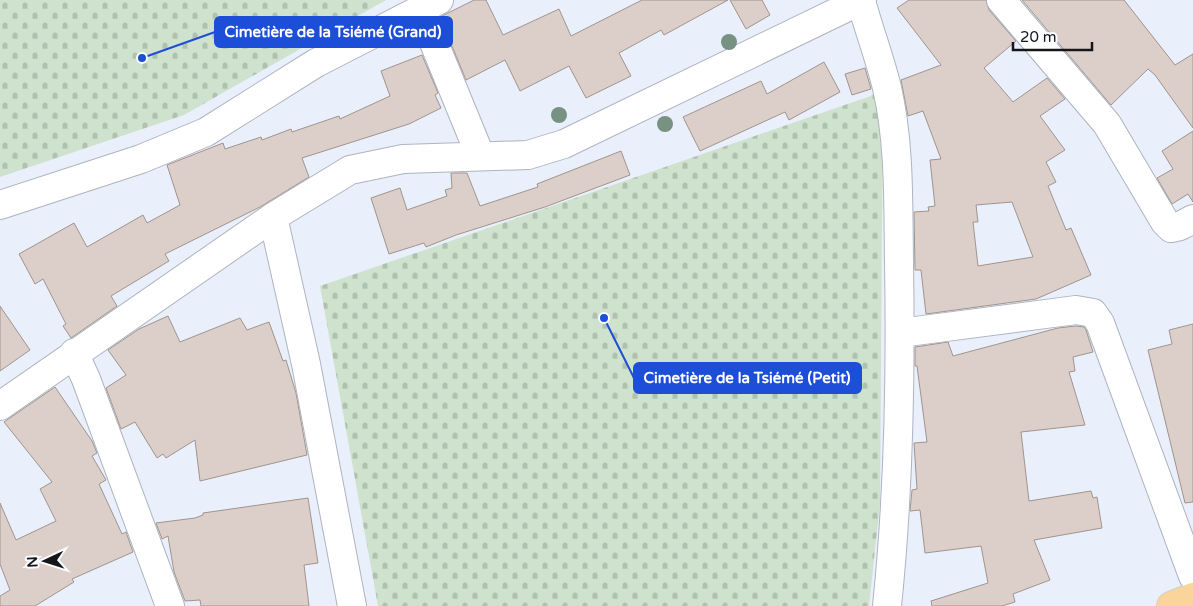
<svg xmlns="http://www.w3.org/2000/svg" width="1193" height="606" font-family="'Varela Round',sans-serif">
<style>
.cemetery{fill:url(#cemetery-stones)}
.building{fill:#dccfc9;stroke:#a0948e;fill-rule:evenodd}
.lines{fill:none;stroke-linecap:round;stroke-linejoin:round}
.minor-casing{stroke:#aeb4bf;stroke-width:30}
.trunk-casing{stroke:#d0d0d1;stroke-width:30}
.minor{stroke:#fff;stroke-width:28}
.trunk{stroke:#fad49a;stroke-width:28}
.tree{fill:#789281}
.leader{fill:none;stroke:#1d4ed8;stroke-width:2}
.callout-dot{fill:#1d4ed8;stroke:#fbfcff;stroke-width:2}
.callout{fill:#1d4ed8;stroke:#1d4ed8;stroke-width:2}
.callout-label{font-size:15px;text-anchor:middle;font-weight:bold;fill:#fff}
</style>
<defs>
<pattern id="cemetery-stones" width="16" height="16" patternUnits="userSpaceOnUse" patternTransform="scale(1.25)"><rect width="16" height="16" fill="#cfe2ce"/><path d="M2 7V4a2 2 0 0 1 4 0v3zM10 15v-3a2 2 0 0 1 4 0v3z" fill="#b1c1b0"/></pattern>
</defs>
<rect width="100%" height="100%" fill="#e9effb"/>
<path class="cemetery" d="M 0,0 L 386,0 L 184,115 L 0,177 Z
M 883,90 L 880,503 L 869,606 L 378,606 L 320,286 L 868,97 Z"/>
<path class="building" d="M 474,0 L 486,0 L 503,35 L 559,9 L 571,36 L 642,0 L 728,0 L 664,35 L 661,30 L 619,53 L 631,76 L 586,98 L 569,66 L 520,91 L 505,60 L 466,80 L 440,17 Z
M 730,0 L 762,0 L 770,15 L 746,29 Z
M 909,0 L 986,0 L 989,10 L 1016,41 L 984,68 L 1013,102 L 1047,78 L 1065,99 L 1040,116 L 1065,150 L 1046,162 L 1056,182 L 1048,186 L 1066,230 L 1071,228 L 1091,275 L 1036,299 L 926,314 L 921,270 L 915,270 L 914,212 L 929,211 L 928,207 L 935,206 L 930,160 L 941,159 L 923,111 L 908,116 L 901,80 L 941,65 L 897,8 ZM 1012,202 L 1033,257 L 978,266 L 973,222 L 978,222 L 976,205 Z
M 1022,0 L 1124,0 L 1175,65 L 1193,54 L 1193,128 L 1155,75 L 1148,69 L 1111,105 Z
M 422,55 L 438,93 L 435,95 L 441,108 L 409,124 L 302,158 L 309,177 L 260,207 L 165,254 L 169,261 L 111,296 L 117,306 L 71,338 L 63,326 L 66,324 L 43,279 L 35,284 L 19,254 L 74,223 L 87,247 L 143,215 L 147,223 L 180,205 L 167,165 L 223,143 L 225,149 L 261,137 L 262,140 L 291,129 L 292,132 L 339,116 L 340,119 L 390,96 L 381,71 Z
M 824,62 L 840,92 L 789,120 L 785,112 L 700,151 L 683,117 L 761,81 L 767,94 Z
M 865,68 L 871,89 L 852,95 L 845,74 Z
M 1193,131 L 1193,202 L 1188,194 L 1172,204 L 1157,178 L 1173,169 L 1162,151 Z
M 621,151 L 630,175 L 545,207 L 456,235 L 426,247 L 424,243 L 389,254 L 371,198 L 400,188 L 407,210 L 447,196 L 445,190 L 452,188 L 451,173 L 467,173 L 480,206 L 538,187 L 537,184 Z
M 0,306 L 30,350 L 0,371 Z
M 168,316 L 180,342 L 240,318 L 247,330 L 269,322 L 283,361 L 286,360 L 296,393 L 307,455 L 200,481 L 195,440 L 166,458 L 163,454 L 157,458 L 135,422 L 121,429 L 106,388 L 126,375 L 108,350 L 139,329 Z
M 1193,324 L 1193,502 L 1185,503 L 1148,350 L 1172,344 L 1169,330 Z
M 1076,326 L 1084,327 L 1086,330 L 1093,352 L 1073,357 L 1075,371 L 1069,372 L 1085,425 L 1021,432 L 1029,501 L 1091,491 L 1093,498 L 1097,497 L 1102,528 L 1034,540 L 1050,580 L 1013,594 L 1015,602 L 1002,606 L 932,606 L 931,601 L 988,583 L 981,546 L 925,553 L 920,510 L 910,511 L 912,490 L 917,489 L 914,443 L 927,442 L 917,366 L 915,366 L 915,347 L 948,342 L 953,356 L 1058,328 Z
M 55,387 L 92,441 L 97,453 L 92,456 L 106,480 L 99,484 L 122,534 L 126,532 L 133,552 L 72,579 L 74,582 L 35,606 L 0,606 L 0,596 L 10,590 L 0,564 L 0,503 L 16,540 L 56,521 L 40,489 L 52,482 L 4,422 Z
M 308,498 L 318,563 L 304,565 L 309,606 L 201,606 L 200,600 L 185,601 L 174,572 L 168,536 L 162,539 L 156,523 L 195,518 L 203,515 L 203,513 Z"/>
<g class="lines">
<g class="minor-casing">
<path id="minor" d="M 1001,0 L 1107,124 L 1165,222 L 1171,228 L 1180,226 L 1193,219
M 861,1 C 869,30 880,59 887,88 C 900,144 898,205 899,262 C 901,377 899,491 887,606
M 421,11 L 480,155
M 0,205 L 141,159 L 206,132 L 316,63 L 439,0
M 273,217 L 306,364 L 352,606
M 900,333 L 1076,310 L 1093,313 L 1100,323 L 1193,576
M 74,353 L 86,379 L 170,606
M 0,406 L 273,217 L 350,170 L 403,159 L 528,155 L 564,144 L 862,0"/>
</g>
<g class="trunk-casing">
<path id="trunk" d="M 1171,606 L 1193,597"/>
</g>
<use href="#minor" class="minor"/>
<use href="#trunk" class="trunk"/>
</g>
<g class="tree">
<circle cx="729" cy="42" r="8"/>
<circle cx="559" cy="115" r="8"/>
<circle cx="665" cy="124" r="8"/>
</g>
<path class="leader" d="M142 58L215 32M604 318L634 378"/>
<g class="callout-dot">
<circle cx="142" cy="58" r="5"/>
<circle cx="604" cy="318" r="5"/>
</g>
<g class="callout">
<rect x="215" y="17" width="237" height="30" rx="5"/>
<rect x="634" y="363" width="227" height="30" rx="5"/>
</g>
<g class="callout-label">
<text x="333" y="37">Cimetière de la Tsiémé (Grand)</text>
<text x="747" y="383">Cimetière de la Tsiémé (Petit)</text>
</g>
<g transform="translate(45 561) rotate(266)" stroke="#fbfcff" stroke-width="4" paint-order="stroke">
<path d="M0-4L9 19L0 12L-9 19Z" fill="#14161a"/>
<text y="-8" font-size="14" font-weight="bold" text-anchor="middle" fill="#14161a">N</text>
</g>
<path d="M1013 42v8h79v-8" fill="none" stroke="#14161a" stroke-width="2.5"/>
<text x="1020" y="42" font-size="15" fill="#14161a" stroke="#fbfcff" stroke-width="4" paint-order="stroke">20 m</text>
</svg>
